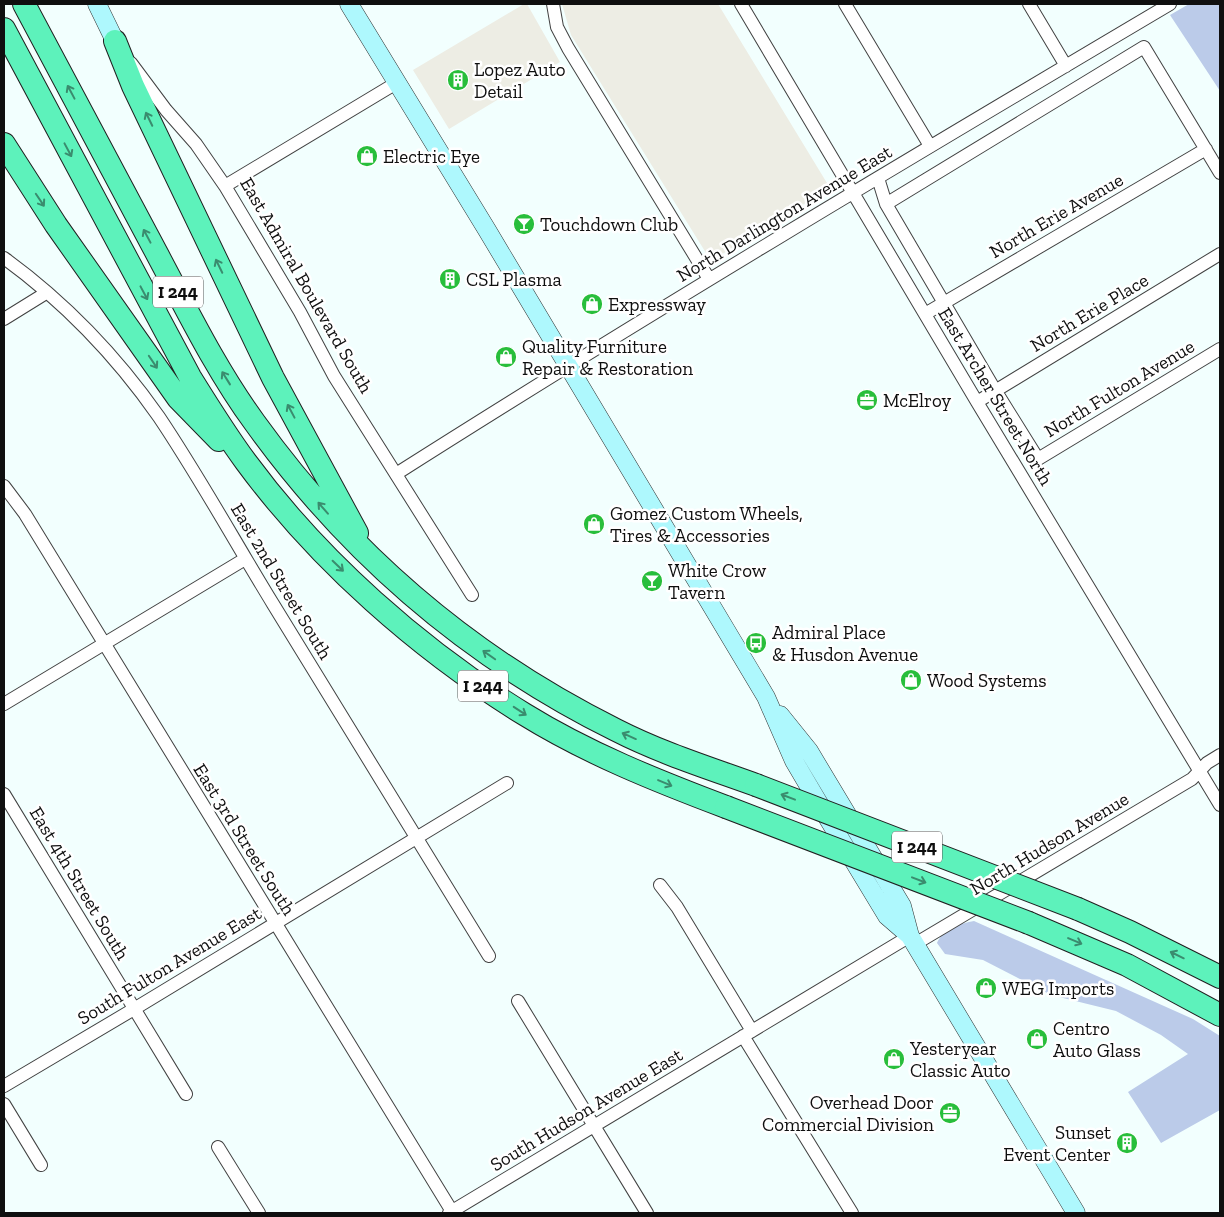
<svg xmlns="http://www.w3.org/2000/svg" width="1224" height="1217" font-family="'Zilla Slab',serif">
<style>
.industrial{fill:#edede4}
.green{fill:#bbcbe9}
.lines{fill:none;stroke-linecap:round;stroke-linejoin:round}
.street-casing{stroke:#424242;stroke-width:14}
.secondary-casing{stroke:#313131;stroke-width:19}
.highway-casing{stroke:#202020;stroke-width:24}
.street{stroke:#fff;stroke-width:12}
.secondary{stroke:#aef8fd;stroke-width:18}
.highway{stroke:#5df2bb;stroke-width:22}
.highway-bridge-casing{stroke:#202020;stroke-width:24;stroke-linecap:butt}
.highway-bridge{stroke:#5df2bb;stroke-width:22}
.oneway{stroke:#3a8c6e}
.labels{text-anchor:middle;stroke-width:5;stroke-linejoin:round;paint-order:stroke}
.shield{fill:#fff;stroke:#575757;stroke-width:1}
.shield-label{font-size:18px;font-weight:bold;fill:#0f0f0f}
.poi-label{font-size:19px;fill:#0f0f0f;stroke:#fff;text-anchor:start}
.street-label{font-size:19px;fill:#0f0f0f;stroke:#fff}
</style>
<rect width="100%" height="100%" fill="#f2fffe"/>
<path class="industrial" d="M 524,4 L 527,4 L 560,62 L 449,129 L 413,70 Z
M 562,4 L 718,4 L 830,188 L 711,261 L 571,35 Z"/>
<path class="green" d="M 1189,4 L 1220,4 L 1220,91 L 1170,15 Z
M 974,921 L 1193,1019 L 1220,1036 L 1220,1110 L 1161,1143 L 1128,1092 L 1188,1054 L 1161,1035 L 1116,1011 L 1051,995 L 983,960 L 945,954 L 937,943 C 942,930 961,923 974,921 Z"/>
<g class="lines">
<g class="street-casing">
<path id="street" d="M 553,4 L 557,27 L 568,48 L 709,279
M 741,4 L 977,402 L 1220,805
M 845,4 L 930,146
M 1029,4 L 1066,66
M 131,63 L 166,110 L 196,144 L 225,186 L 300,312 L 334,376 L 472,595
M 878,178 L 886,204 L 995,390 L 1038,459 L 1220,349
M 225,186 L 398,82
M 886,204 L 1144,47 L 1220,173
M 4,258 C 63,301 117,357 159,417 C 200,478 235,542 273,604 C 345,721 417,839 489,956
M 925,314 L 1206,149
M 4,319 L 46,293
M 977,402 L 1220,254
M 396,474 C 651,312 910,158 1170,4
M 4,486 L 25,514 L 453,1213
M 4,704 L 245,559
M 4,794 L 186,1094
M 660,885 L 677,907 L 752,1031
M 915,944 L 1192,779 L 1207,763 L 1220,755
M 518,1001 L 647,1213
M 743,1036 L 852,1213
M 4,1086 L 134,1009 L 507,783
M 4,1104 L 41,1165
M 218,1147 L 259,1213
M 449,1213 L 910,936"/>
</g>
<g class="secondary-casing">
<path id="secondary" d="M 97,4 L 115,41
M 349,4 L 487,230 L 766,697 L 794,761 L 827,817 L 887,916 L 910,936
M 780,715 L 809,751 L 902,906 L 910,936 L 1076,1213"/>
</g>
<g class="highway-casing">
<path id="highway" d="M 24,4 C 68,86 111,168 155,250 C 186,308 216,370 255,423 C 350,555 471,658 616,730 C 661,753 709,768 756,785
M 4,29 L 190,377 C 208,406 226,435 246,462 C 319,561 420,650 524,714 C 587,753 657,781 726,807
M 115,41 L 133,86 L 273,378 L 357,533
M 4,144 L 56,225 L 178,398 L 219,440
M 1078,909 L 1130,932 L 1220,977
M 1029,923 L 1127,965 L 1220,1015"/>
</g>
<use href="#street" class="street"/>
<use href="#secondary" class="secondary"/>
<use href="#highway" class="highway"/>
<g class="highway-bridge-casing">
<path id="highway-bridge" d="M 756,785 L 1078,909
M 726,807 L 1029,923"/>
</g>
<use href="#highway-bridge" class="highway-bridge"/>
</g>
<defs><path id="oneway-shaft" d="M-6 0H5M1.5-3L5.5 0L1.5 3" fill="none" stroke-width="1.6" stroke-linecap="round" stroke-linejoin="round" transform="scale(1.25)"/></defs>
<g class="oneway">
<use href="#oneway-shaft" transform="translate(71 92) rotate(-118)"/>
<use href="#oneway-shaft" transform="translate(149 119) rotate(-116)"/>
<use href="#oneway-shaft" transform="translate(68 150) rotate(62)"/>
<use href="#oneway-shaft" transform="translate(40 200) rotate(56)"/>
<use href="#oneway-shaft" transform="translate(147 236) rotate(-118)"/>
<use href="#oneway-shaft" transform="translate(219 266) rotate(-116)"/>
<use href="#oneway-shaft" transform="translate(144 293) rotate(62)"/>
<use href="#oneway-shaft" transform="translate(153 362) rotate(56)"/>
<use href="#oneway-shaft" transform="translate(226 378) rotate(-122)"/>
<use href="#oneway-shaft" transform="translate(291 411) rotate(-118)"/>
<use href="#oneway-shaft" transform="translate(323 508) rotate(-131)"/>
<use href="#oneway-shaft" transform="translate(338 566) rotate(44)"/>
<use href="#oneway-shaft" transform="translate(489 655) rotate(-145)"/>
<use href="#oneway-shaft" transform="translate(520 711) rotate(33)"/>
<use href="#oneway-shaft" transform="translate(629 736) rotate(-156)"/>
<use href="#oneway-shaft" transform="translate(665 783) rotate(23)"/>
<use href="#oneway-shaft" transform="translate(788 797) rotate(-159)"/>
<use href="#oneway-shaft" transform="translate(919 880) rotate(21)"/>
<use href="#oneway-shaft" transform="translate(1075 941) rotate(23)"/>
<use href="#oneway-shaft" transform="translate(1177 955) rotate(-154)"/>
</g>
<defs>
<g id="building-disc" transform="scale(1.125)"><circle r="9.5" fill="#28be3b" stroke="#fff"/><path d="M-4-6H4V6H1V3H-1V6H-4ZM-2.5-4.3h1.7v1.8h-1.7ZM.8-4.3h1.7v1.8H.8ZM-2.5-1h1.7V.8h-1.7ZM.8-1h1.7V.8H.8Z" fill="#fff"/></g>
<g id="shop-disc" transform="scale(1.125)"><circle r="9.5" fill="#28be3b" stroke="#fff"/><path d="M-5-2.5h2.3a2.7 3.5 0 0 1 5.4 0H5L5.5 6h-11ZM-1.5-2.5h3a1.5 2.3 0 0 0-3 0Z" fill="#fff"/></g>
<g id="bar-disc" transform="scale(1.125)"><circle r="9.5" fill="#28be3b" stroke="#fff"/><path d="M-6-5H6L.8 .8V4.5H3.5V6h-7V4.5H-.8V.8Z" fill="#fff"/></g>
<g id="office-disc" transform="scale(1.125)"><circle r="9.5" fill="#28be3b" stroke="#fff"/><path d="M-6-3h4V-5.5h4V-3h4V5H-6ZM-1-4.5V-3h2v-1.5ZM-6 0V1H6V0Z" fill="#fff"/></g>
<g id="bus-disc" transform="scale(1.125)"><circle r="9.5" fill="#28be3b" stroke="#fff"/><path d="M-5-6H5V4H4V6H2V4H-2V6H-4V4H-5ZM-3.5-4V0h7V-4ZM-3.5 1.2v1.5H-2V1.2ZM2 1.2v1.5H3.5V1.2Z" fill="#fff"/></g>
</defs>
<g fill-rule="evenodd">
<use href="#building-disc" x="458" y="80"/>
<use href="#shop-disc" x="367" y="156"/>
<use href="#bar-disc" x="524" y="224"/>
<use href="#building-disc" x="450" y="279"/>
<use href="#shop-disc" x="592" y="304"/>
<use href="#shop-disc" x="506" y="357"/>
<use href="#office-disc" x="867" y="400"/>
<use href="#shop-disc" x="594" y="524"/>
<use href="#bar-disc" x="652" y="581"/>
<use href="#bus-disc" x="756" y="643"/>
<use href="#shop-disc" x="911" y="680"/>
<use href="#shop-disc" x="986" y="988"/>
<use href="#shop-disc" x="1037" y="1039"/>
<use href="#shop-disc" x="894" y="1059"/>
<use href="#office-disc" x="950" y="1113"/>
<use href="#building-disc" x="1127" y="1143"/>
</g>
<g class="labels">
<g class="shield">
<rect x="153" y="276.5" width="50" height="31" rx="4"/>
<rect x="458" y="670.5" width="50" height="31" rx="4"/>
<rect x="892" y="831.5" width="50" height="31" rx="4"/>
</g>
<g class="shield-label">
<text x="178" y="298">I 244</text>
<text x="483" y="692">I 244</text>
<text x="917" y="853">I 244</text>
</g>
<g class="poi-label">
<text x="474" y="76">Lopez Auto<tspan x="474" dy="22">Detail</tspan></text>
<text x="383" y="163">Electric Eye</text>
<text x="540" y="231">Touchdown Club</text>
<text x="466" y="286">CSL Plasma</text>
<text x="608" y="311">Expressway</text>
<text x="522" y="353">Quality Furniture<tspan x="522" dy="22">Repair &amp; Restoration</tspan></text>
<text x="883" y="407">McElroy</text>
<text x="610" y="520">Gomez Custom Wheels,<tspan x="610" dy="22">Tires &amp; Accessories</tspan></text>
<text x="668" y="577">White Crow<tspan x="668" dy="22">Tavern</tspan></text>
<text x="772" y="639">Admiral Place<tspan x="772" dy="22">&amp; Husdon Avenue</tspan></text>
<text x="927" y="687">Wood Systems</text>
<text x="1002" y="995">WEG Imports</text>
<text x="1053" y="1035">Centro<tspan x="1053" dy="22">Auto Glass</tspan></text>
<text x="910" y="1055">Yesteryear<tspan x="910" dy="22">Classic Auto</tspan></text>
<text x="934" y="1109" text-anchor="end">Overhead Door<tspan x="934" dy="22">Commercial Division</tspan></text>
<text x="1111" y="1139" text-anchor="end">Sunset<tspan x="1111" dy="22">Event Center</tspan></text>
</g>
<g class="street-label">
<text transform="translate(784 213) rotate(-31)" y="7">North Darlington Avenue East</text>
<text transform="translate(1056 215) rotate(-30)" y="7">North Erie Avenue</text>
<text transform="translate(307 285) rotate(60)" y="7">East Admiral Boulevard South</text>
<text transform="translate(1089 312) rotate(-31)" y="7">North Erie Place</text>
<text transform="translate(1119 388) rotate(-31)" y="7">North Fulton Avenue</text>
<text transform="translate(996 396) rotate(59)" y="7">East Archer Street North</text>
<text transform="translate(282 581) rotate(59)" y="7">East 2nd Street South</text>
<text transform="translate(245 839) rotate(58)" y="7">East 3rd Street South</text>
<text transform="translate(1049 843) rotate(-31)" y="7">North Hudson Avenue</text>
<text transform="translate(80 883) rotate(59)" y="7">East 4th Street South</text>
<text transform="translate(169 965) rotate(-31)" y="7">South Fulton Avenue East</text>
<text transform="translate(586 1109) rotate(-31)" y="7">South Hudson Avenue East</text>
</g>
</g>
<rect width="1224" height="1217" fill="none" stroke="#0f0f0f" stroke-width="10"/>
</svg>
